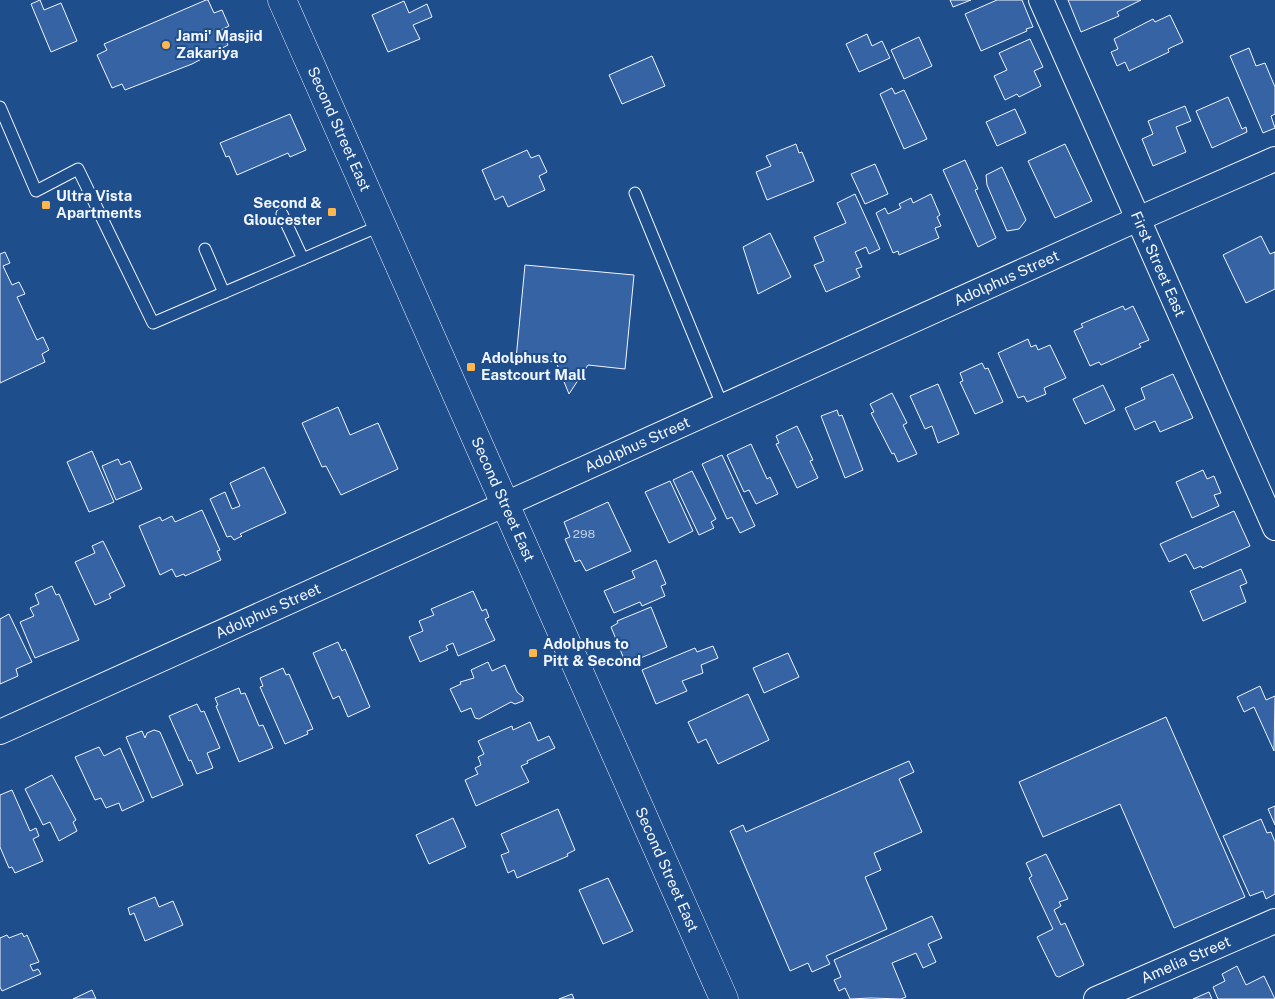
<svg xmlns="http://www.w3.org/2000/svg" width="1275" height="999" font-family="'Public Sans',sans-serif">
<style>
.building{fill:#3563a3;stroke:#f2f6ff}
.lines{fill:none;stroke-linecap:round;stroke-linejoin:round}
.service-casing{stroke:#f2f6ff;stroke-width:13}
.minor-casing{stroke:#f2f6ff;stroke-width:26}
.secondary-casing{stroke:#f2f6ff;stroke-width:29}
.service{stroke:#1f4e8c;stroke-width:11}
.minor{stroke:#1f4e8c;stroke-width:24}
.secondary{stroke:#1f4e8c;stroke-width:28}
.poi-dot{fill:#ffb74d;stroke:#1f4e8c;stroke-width:2}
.labels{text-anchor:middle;stroke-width:4;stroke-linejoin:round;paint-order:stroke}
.number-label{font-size:12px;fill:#c3d1e8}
.poi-label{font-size:15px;font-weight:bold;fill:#f2f6ff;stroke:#1f4e8c;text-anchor:start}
.street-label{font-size:15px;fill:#f2f6ff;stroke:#1f4e8c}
</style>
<rect width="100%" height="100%" fill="#1f4e8c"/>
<path class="building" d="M 40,0 L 44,10 L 61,3 L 77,41 L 51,52 L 31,4 Z
M 206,0 L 208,0 L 214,13 L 222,10 L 229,26 L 221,30 L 228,45 L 192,64 L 125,90 L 122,84 L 112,88 L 97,55 L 107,50 L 104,44 Z
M 950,0 L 971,0 L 953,7 Z
M 997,0 L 1022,0 L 1033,27 L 1026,29 L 1027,31 L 981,51 L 965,14 Z
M 1068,0 L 1141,0 L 1117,12 L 1119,16 L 1081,32 Z
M 404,1 L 409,13 L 427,4 L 432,17 L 413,25 L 420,39 L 388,52 L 372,15 Z
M 1170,15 L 1183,42 L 1168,49 L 1169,52 L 1129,71 L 1125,62 L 1117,66 L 1111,52 L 1118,49 L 1114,39 L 1153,19 L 1155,22 Z
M 867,34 L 872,46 L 882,41 L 890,58 L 859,72 L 846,44 Z
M 919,37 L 932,66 L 904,79 L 891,50 Z
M 1030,39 L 1043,67 L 1034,71 L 1041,86 L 1019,97 L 1017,94 L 1005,100 L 994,76 L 1007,70 L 999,53 Z
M 1249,48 L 1256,66 L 1265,63 L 1275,87 L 1275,114 L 1271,116 L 1275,128 L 1263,133 L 1230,56 Z
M 652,56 L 665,86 L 622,104 L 609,75 Z
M 892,88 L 895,94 L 904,90 L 927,139 L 904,149 L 880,94 Z
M 1228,97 L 1242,129 L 1246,127 L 1247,132 L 1212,148 L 1196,111 Z
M 1185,106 L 1191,121 L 1176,127 L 1186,152 L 1153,166 L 1142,139 L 1153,134 L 1148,121 Z
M 1015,109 L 1026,133 L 997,146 L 986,122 Z
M 290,114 L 306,150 L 290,157 L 288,153 L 237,175 L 229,156 L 226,157 L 220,143 Z
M 796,144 L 799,153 L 802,152 L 814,181 L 767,200 L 756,172 L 771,166 L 766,156 Z
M 1065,144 L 1092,201 L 1055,218 L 1028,161 Z
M 527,150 L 531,158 L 539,155 L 547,172 L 539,176 L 545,190 L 508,207 L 503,196 L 495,200 L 482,170 Z
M 965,160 L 978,189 L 975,190 L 996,238 L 978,247 L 943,170 Z
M 875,164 L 888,194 L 865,204 L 851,174 Z
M 1002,167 L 1026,220 L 1019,229 L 1007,231 L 987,185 L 986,175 Z
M 855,194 L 880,249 L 869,254 L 866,247 L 855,252 L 862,267 L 856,269 L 860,277 L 826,292 L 814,265 L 824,261 L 814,237 L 846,223 L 837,203 Z
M 931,194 L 940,215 L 937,217 L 941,226 L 935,228 L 939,238 L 899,255 L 898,251 L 893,253 L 876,213 L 885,208 L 888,214 L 901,208 L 899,204 L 911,198 L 913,203 Z
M 770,233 L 791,277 L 758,294 L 743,247 Z
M 1261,236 L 1270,254 L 1275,252 L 1275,289 L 1246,303 L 1223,255 Z
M 5,252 L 10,263 L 3,266 L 12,285 L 19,282 L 25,294 L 17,297 L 37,340 L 43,337 L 49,350 L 42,354 L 45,362 L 0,383 L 0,254 Z
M 525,265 L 634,275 L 625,369 L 588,365 L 569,394 L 556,362 L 516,359 Z
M 1123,306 L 1125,310 L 1133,306 L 1149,340 L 1139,344 L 1141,347 L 1101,365 L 1099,362 L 1090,366 L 1074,331 L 1083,327 L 1081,324 Z
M 1028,339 L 1031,347 L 1036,345 L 1038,350 L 1050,345 L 1066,378 L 1044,388 L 1046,394 L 1027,402 L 1024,396 L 1018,398 L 998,353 Z
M 982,363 L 985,369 L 988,368 L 1003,402 L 975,414 L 960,382 L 963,381 L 960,373 Z
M 1173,374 L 1193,418 L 1160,432 L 1155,421 L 1135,430 L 1125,408 L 1145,399 L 1141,388 Z
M 938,384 L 959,434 L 938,443 L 932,426 L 925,429 L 910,396 Z
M 1103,385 L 1115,410 L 1085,424 L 1073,399 Z
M 892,393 L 907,423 L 903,425 L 917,454 L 898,462 L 894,453 L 892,454 L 871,413 L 874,412 L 870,404 Z
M 338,407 L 350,435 L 378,423 L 398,469 L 341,495 L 326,466 L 322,467 L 302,423 Z
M 837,410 L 839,416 L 842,415 L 863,470 L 845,478 L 821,416 Z
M 797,426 L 813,460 L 810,461 L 818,478 L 797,488 L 776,444 L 779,443 L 776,436 Z
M 751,444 L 767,479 L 770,477 L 778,494 L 756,504 L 749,490 L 744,492 L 727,455 Z
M 92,451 L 114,502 L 89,512 L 67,462 Z
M 722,455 L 755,526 L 740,533 L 732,517 L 727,519 L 702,464 Z
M 118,459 L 121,465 L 130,461 L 142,489 L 116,500 L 102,466 Z
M 264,467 L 286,513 L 240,534 L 242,536 L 234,540 L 231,536 L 227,537 L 210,499 L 225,492 L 232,509 L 240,506 L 230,483 Z
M 1203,470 L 1207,479 L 1214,476 L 1221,493 L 1214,495 L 1219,506 L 1192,518 L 1176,482 Z
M 692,471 L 716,519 L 711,522 L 714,528 L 699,535 L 673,480 Z
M 670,481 L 693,531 L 669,543 L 645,492 Z
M 608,502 L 631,551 L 586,571 L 580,560 L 575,562 L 565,539 L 570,537 L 564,522 Z
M 202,510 L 220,550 L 217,551 L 221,560 L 185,576 L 184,574 L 176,577 L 172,569 L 160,575 L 139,526 L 160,517 L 162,521 L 172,516 L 175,522 Z
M 1234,511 L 1250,546 L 1202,568 L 1201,566 L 1194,569 L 1186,554 L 1169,562 L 1160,544 Z
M 103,541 L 125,586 L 109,594 L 111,598 L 95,605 L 75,562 L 95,553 L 92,546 Z
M 656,560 L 666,584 L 661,586 L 665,596 L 642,606 L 640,602 L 614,613 L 604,591 L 635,578 L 632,571 Z
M 1241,569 L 1247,583 L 1240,586 L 1246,602 L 1203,621 L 1190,591 Z
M 52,586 L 56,595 L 59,594 L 79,640 L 35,658 L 20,622 L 34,616 L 30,608 L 39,604 L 35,594 Z
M 473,591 L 482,611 L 486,609 L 489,617 L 485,619 L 495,640 L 458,656 L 453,643 L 446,646 L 448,650 L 420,662 L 409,637 L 423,631 L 419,621 L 434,615 L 431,609 Z
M 651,607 L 667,647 L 626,664 L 611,627 L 618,623 L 617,621 Z
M 9,614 L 32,662 L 16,669 L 18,676 L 0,684 L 0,619 Z
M 338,642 L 342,651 L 345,649 L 370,707 L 348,717 L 339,696 L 333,699 L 313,653 Z
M 713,646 L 718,658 L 701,665 L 703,673 L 682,681 L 687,691 L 656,704 L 642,670 L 695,648 L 697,652 Z
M 788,653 L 799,677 L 764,693 L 753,668 Z
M 488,662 L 492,671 L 505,665 L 517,692 L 523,697 L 523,701 L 515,704 L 511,702 L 479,719 L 475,718 L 471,708 L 461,712 L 450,689 L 461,684 L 460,682 L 474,678 L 471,670 Z
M 283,668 L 286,675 L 289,674 L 313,729 L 307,731 L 308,734 L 285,744 L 260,687 L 263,686 L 260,678 Z
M 1260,686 L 1266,700 L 1275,696 L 1274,751 L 1254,707 L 1244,712 L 1237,697 Z
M 239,688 L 241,694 L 245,693 L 259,726 L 263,725 L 273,748 L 239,762 L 216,706 L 218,705 L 215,698 Z
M 748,694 L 769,740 L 718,764 L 706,739 L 698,743 L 688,722 Z
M 197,704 L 201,712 L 204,711 L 220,748 L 207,753 L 213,768 L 197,774 L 191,760 L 189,761 L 169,716 Z
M 1166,717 L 1245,897 L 1174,928 L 1120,804 L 1043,837 L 1019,782 Z
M 530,722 L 538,741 L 549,736 L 555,748 L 527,761 L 528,763 L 521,766 L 529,782 L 476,806 L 465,780 L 478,774 L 475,768 L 481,765 L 478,757 L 484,754 L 478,741 L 512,726 L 513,730 Z
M 154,730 L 160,732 L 183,785 L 152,798 L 126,737 L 142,731 L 145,738 L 147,733 Z
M 99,747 L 104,756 L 120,748 L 144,801 L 122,811 L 119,803 L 106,808 L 101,798 L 95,800 L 75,757 Z
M 909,761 L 914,772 L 899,779 L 922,832 L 874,853 L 881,870 L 865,877 L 887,929 L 826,956 L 830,964 L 812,972 L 808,963 L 790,971 L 730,831 L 743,825 L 746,832 Z
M 52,775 L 76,820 L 73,822 L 77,831 L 59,841 L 50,822 L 43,825 L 25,789 Z
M 12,790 L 30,831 L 36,828 L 39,836 L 33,839 L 43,861 L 15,873 L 12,867 L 9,868 L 0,847 L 0,795 Z
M 1275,806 L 1275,825 L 1268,809 Z
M 558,809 L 575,850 L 567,854 L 568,856 L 517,878 L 514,870 L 508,873 L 501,855 L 509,852 L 501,834 Z
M 453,818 L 466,847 L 429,864 L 416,835 Z
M 1261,819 L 1267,833 L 1271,832 L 1275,842 L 1275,894 L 1266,899 L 1263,891 L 1250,896 L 1223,836 Z
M 1046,854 L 1068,899 L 1059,902 L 1061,906 L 1054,910 L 1061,925 L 1065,923 L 1084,965 L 1059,977 L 1056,976 L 1037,937 L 1053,929 L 1029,878 L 1032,876 L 1026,863 Z
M 608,878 L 633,931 L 603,944 L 579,890 Z
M 155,897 L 159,907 L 173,901 L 183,925 L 145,941 L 134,913 L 130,915 L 128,908 Z
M 932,916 L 942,938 L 928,944 L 936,962 L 923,968 L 916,953 L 892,963 L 906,997 L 901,999 L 871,998 L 850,999 L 845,988 L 839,991 L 834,980 L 841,977 L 834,960 Z
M 22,933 L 24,937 L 27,935 L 39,962 L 30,965 L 33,971 L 38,969 L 41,974 L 2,991 L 0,987 L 0,938 L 7,935 L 9,938 Z
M 1237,966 L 1246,985 L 1264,976 L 1275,999 L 1218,999 L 1213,987 L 1225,981 L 1222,974 Z
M 92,990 L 96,999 L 73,999 Z
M 1209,992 L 1212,999 L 1193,999 Z
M 572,994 L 574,999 L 559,999 Z"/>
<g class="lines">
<g class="service-casing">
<path id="service" d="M 0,107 L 36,191 L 78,169 L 153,323 L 382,225
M 635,193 L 723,407
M 282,214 L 303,259
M 205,249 L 224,293"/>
</g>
<g class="minor-casing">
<g id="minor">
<path id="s1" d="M 1041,0 L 1275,528"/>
<path id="s2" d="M 0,732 L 1138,219 L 1275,159"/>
<path id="s3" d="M 1096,999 L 1275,921"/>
</g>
</g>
<g class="secondary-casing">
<g id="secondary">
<path id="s4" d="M 282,0 L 724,999"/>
</g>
</g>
<use href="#service" class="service"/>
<use href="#minor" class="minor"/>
<use href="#secondary" class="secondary"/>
</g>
<g class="poi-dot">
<circle cx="166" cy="45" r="5"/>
<rect x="41" y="200" width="10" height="10" rx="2.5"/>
<rect x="327" y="207" width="10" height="10" rx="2.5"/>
<rect x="466" y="362" width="10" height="10" rx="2.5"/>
<rect x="528" y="648" width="10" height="10" rx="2.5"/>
</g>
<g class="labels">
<g class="number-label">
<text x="584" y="538">298</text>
</g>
<g class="poi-label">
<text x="176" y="41">Jami' Masjid<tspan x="176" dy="17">Zakariya</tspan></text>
<text x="56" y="201">Ultra Vista<tspan x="56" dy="17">Apartments</tspan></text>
<text x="322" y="208" text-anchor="end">Second &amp;<tspan x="322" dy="17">Gloucester</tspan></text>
<text x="481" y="363">Adolphus to<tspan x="481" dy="17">Eastcourt Mall</tspan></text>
<text x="543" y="649">Adolphus to<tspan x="543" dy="17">Pitt &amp; Second</tspan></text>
</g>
<g class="street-label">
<text dy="5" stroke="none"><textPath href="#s4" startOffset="141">Second Street East</textPath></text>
<text dy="5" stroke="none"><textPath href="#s1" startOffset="289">First Street East</textPath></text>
<text dy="5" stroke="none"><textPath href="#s2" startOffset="1104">Adolphus Street</textPath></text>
<text dy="5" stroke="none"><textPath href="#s2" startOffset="699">Adolphus Street</textPath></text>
<text dy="5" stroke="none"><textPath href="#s4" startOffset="546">Second Street East</textPath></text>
<text dy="5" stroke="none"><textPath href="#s2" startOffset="294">Adolphus Street</textPath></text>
<text dy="5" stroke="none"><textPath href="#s4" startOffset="951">Second Street East</textPath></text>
<text dy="5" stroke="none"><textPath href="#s3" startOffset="98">Amelia Street</textPath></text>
</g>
</g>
</svg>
